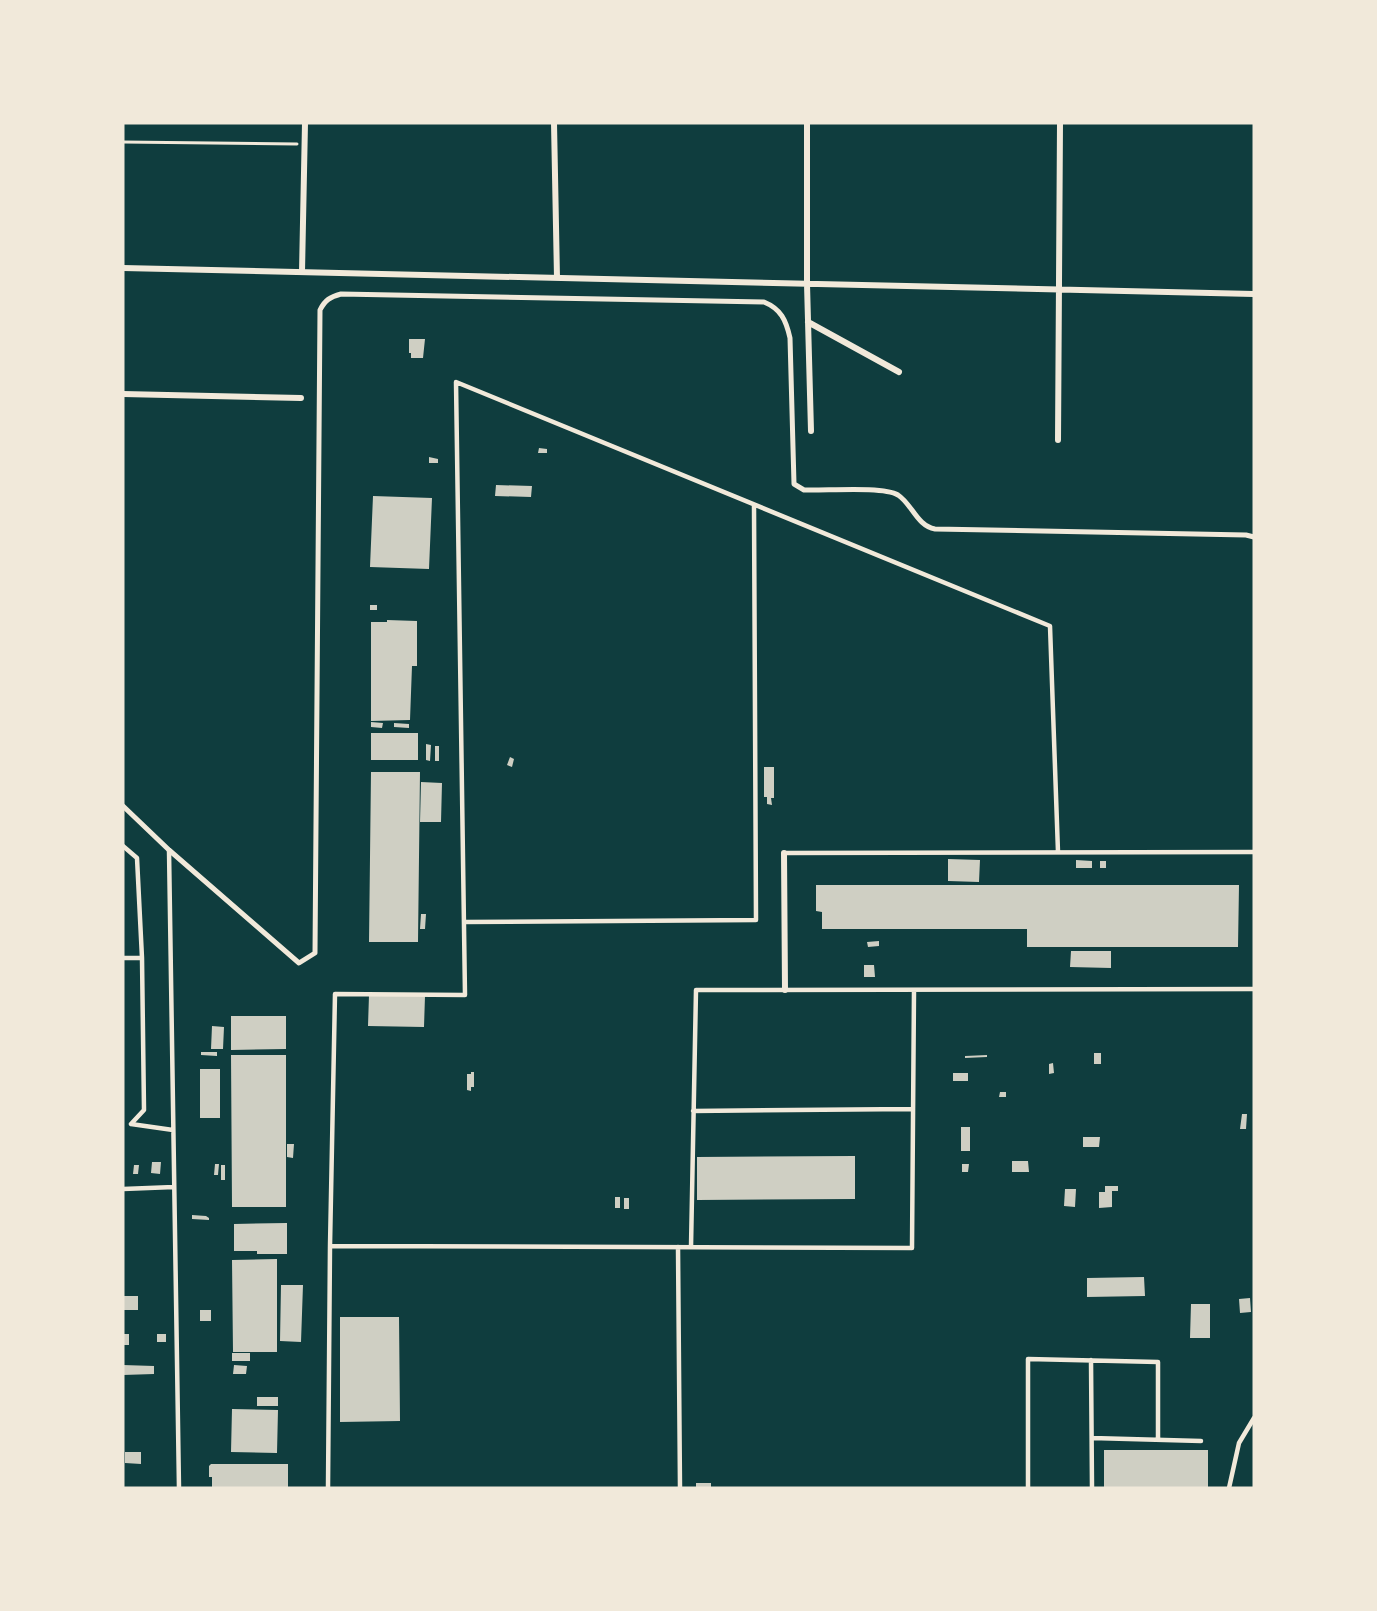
<svg xmlns="http://www.w3.org/2000/svg" width="1377" height="1611" font-family="Signika,sans-serif">
<style>
.building{fill:#cfcfc3}
.lines{fill:none;stroke-linecap:round;stroke-linejoin:round}
.path{stroke:#f1e9da;stroke-width:3}
.service{stroke:#f1e9da;stroke-width:4.5}
.pedestrian{stroke:#f1e9da;stroke-width:5}
.minor{stroke:#f1e9da;stroke-width:6}
</style>
<rect width="100%" height="100%" fill="#0f3d3e"/>
<path class="building" d="M 409,339 L 425,339 L 423,358 L 411,358 L 411,353 L 409,353 Z
M 539,448 L 547,449 L 547,453 L 538,453 Z
M 429,457 L 438,459 L 438,463 L 429,463 Z
M 496,485 L 532,486 L 531,497 L 495,496 Z
M 373,496 L 432,498 L 429,569 L 370,567 Z
M 370,605 L 377,605 L 377,610 L 370,610 Z
M 387,620 L 417,621 L 417,666 L 412,666 L 410,720 L 371,721 L 371,622 L 387,622 Z
M 371,722 L 383,723 L 382,728 L 371,727 Z
M 394,723 L 409,724 L 409,728 L 394,727 Z
M 371,733 L 418,733 L 418,760 L 371,760 Z
M 426,744 L 431,745 L 430,761 L 426,760 Z
M 435,746 L 439,746 L 439,761 L 435,761 Z
M 510,757 L 514,759 L 512,767 L 507,765 Z
M 764,767 L 774,767 L 774,798 L 771,798 L 772,805 L 767,804 L 767,797 L 764,797 Z
M 371,772 L 420,772 L 418,942 L 369,942 Z
M 421,782 L 442,783 L 441,822 L 420,822 Z
M 948,859 L 980,860 L 979,882 L 948,881 Z
M 1076,860 L 1092,861 L 1092,868 L 1076,868 Z
M 1100,861 L 1106,861 L 1106,868 L 1100,868 Z
M 816,885 L 1239,885 L 1238,947 L 1027,947 L 1027,929 L 822,929 L 822,912 L 816,911 Z
M 421,914 L 426,914 L 425,929 L 420,929 Z
M 879,941 L 879,946 L 868,947 L 867,942 Z
M 1071,951 L 1111,951 L 1111,968 L 1070,967 Z
M 864,965 L 874,965 L 875,977 L 864,977 Z
M 369,995 L 425,996 L 424,1027 L 368,1026 Z
M 231,1016 L 286,1016 L 286,1049 L 231,1050 Z
M 212,1026 L 224,1027 L 223,1049 L 211,1049 Z
M 201,1052 L 217,1052 L 217,1056 L 201,1055 Z
M 1094,1053 L 1101,1053 L 1101,1064 L 1094,1064 Z
M 231,1055 L 286,1055 L 286,1207 L 232,1207 Z
M 987,1055 L 987,1057 L 965,1058 L 965,1056 Z
M 1053,1063 L 1054,1073 L 1049,1074 L 1049,1064 Z
M 200,1069 L 220,1069 L 220,1118 L 200,1118 Z
M 471,1072 L 474,1072 L 474,1087 L 471,1087 L 471,1091 L 467,1090 L 467,1074 L 471,1074 Z
M 953,1073 L 968,1073 L 968,1081 L 953,1081 Z
M 1000,1092 L 1006,1092 L 1006,1097 L 999,1097 Z
M 1242,1114 L 1247,1114 L 1246,1129 L 1240,1129 Z
M 961,1127 L 970,1127 L 970,1151 L 961,1151 Z
M 1083,1137 L 1100,1137 L 1099,1147 L 1083,1147 Z
M 287,1144 L 294,1144 L 293,1158 L 287,1157 Z
M 855,1156 L 855,1199 L 697,1200 L 697,1157 Z
M 1012,1161 L 1028,1161 L 1029,1172 L 1012,1172 Z
M 152,1162 L 161,1162 L 160,1174 L 151,1173 Z
M 215,1164 L 219,1164 L 218,1175 L 214,1175 Z
M 962,1164 L 969,1164 L 968,1172 L 962,1172 Z
M 134,1165 L 139,1165 L 138,1174 L 133,1174 Z
M 221,1165 L 225,1165 L 225,1180 L 221,1180 Z
M 1105,1186 L 1118,1186 L 1118,1191 L 1112,1191 L 1112,1207 L 1099,1208 L 1099,1192 L 1105,1192 Z
M 1065,1189 L 1076,1189 L 1075,1207 L 1064,1206 Z
M 615,1197 L 620,1197 L 620,1208 L 615,1208 Z
M 624,1198 L 629,1198 L 629,1209 L 624,1209 Z
M 192,1215 L 206,1216 L 209,1218 L 209,1220 L 192,1219 Z
M 287,1223 L 287,1254 L 257,1254 L 257,1251 L 234,1251 L 234,1224 Z
M 277,1259 L 277,1352 L 233,1352 L 232,1260 Z
M 1144,1277 L 1145,1296 L 1087,1297 L 1087,1278 Z
M 281,1285 L 303,1285 L 301,1342 L 280,1341 Z
M 123,1296 L 138,1296 L 138,1310 L 123,1310 Z
M 1250,1298 L 1251,1312 L 1240,1313 L 1239,1299 Z
M 1191,1304 L 1210,1304 L 1210,1338 L 1190,1338 Z
M 200,1310 L 211,1310 L 211,1321 L 200,1321 Z
M 340,1317 L 399,1317 L 400,1421 L 340,1422 Z
M 123,1334 L 129,1334 L 129,1345 L 123,1345 Z
M 157,1334 L 166,1334 L 166,1342 L 157,1342 Z
M 232,1353 L 250,1353 L 250,1361 L 232,1361 Z
M 123,1365 L 154,1366 L 154,1374 L 123,1375 Z
M 234,1365 L 247,1366 L 246,1374 L 233,1374 Z
M 257,1397 L 278,1397 L 278,1406 L 257,1406 Z
M 232,1409 L 278,1410 L 277,1453 L 231,1452 Z
M 1104,1450 L 1208,1450 L 1208,1488 L 1104,1488 Z
M 125,1452 L 141,1452 L 141,1464 L 125,1463 Z
M 211,1464 L 288,1464 L 288,1488 L 212,1488 L 212,1477 L 209,1477 L 209,1466 Z
M 696,1483 L 711,1483 L 711,1488 L 696,1488 Z"/>
<g class="lines">
<path class="path" d="M 123,142 L 297,144"/>
<path class="service" d="M 123,846 L 137,858 L 142,958 L 144,1110 L 131,1124 L 173,1130
M 169,850 L 179,1488
M 784,853 L 1254,852
M 464,922 L 756,920 L 754,506
M 123,958 L 142,958
M 693,1111 L 913,1109
M 123,1189 L 174,1187
M 330,1246 L 335,994 L 465,995 L 456,382 L 1050,626 L 1058,852
M 678,1247 L 680,1488
M 691,1247 L 696,990 L 1254,989
M 1091,1360 L 1092,1488
M 1092,1438 L 1201,1441
M 328,1488 L 330,1246 L 912,1248 L 914,990
M 1028,1488 L 1028,1359 L 1158,1362 L 1158,1440
M 1229,1488 L 1239,1443 L 1254,1418"/>
<path class="pedestrian" d="M 123,806 L 169,850 L 299,963 L 315,953 L 320,310 C 325,300 330,297 341,294 L 764,302 C 781,309 786,320 790,338 L 794,484 L 804,490 C 825,491 883,486 898,495 C 912,504 917,526 935,529 L 1246,535 L 1254,537"/>
<path class="minor" d="M 554,123 L 557,278
M 807,123 L 807,284 L 811,431
M 123,268 L 1254,294
M 302,272 L 305,123
M 808,322 L 899,372
M 123,394 L 301,398
M 1058,440 L 1060,123
M 784,853 L 785,990"/>
</g>
<rect width="1377" height="1611" fill="none" stroke="#f1e9da" stroke-width="249"/>
</svg>
